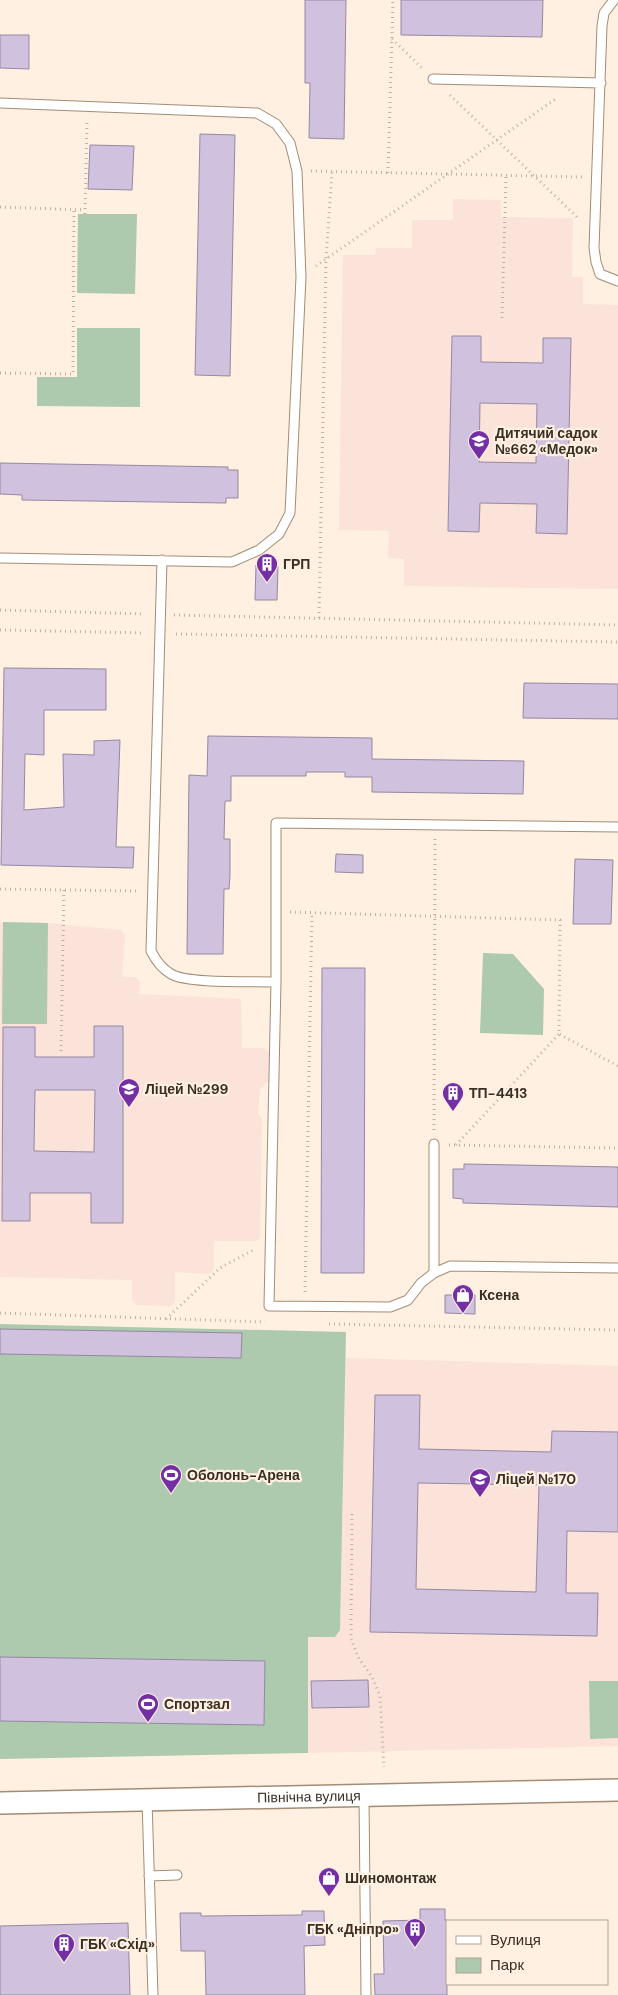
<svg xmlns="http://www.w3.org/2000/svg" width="618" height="1995" font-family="'DM Sans',sans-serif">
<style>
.education{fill:#fbe3d9}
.green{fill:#adc9ae}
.building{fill:#d0c1de;stroke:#9687a2;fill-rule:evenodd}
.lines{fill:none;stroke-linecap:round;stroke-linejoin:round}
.service-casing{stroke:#a38c75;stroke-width:11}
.tertiary-casing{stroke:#a38c75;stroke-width:24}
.path{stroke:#bfb2a4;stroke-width:3;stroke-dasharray:1 4;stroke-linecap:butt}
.service{stroke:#fff;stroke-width:9}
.tertiary{stroke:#fff;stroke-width:21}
.labels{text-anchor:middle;stroke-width:4.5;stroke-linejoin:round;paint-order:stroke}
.poi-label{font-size:14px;font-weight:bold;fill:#382f25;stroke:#fff0e1;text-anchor:start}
.street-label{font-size:14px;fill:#382f25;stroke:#fff0e1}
</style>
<rect width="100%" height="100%" fill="#fff0e1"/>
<path class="education" d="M 453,199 L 501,200 L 501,217 L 573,218 L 572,277 L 583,277 L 583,304 L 618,305 L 618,589 L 404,586 L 404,559 L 388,558 L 389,531 L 339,530 L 343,255 L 375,255 L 376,248 L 412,248 L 412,220 L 453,220 Z
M 0,922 L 48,923 L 121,930 L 125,935 L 122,977 L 135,977 L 140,981 L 139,994 L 241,999 L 242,1048 L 262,1048 L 269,1052 L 268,1081 L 260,1089 L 258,1114 L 262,1119 L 260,1238 L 256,1241 L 214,1241 L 214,1269 L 210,1274 L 175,1272 L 175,1302 L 171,1306 L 136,1305 L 132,1300 L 132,1280 L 0,1277 Z
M 346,1358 L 618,1366 L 618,1746 L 308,1753 L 308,1637 L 335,1637 L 340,1630 Z"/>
<path class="green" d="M 78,214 L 137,214 L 135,294 L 77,293 Z
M 77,328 L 140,328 L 140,407 L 37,406 L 37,377 L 77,377 Z
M 3,922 L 48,923 L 47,1024 L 2,1024 Z
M 483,953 L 513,954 L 544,989 L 543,1035 L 480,1033 Z
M 0,1324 L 346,1332 L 340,1630 L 335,1637 L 308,1637 L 308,1753 L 0,1759 Z
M 589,1681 L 618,1681 L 618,1738 L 590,1739 Z"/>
<path class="building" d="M 305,0 L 346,0 L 344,139 L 309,138 L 310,83 L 305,83 Z
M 401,0 L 543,0 L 542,37 L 401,35 Z
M 0,35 L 29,35 L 29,69 L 0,68 Z
M 200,134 L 235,135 L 230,376 L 195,375 Z
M 90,145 L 134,146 L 132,190 L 88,189 Z
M 452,336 L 481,336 L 481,362 L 543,363 L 543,338 L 571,338 L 567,534 L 536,533 L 537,504 L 480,503 L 479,532 L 448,531 ZM 480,403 L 537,404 L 536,463 L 479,462 Z
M 0,463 L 228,467 L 228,470 L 238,470 L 238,498 L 226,498 L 226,503 L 22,500 L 22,495 L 0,494 Z
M 256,565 L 278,566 L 277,600 L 255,600 Z
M 4,668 L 106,669 L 106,710 L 44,710 L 44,755 L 25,754 L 24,810 L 64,807 L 63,754 L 94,755 L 94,741 L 120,740 L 116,847 L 134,847 L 133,868 L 1,865 Z
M 524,683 L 618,684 L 618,719 L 523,718 Z
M 208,736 L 372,738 L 372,759 L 524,761 L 523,794 L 372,792 L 372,777 L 345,777 L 345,772 L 306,772 L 306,776 L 231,776 L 231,801 L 225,801 L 224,839 L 230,839 L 230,876 L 229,889 L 224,889 L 223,954 L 187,954 L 189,775 L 207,776 Z
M 336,854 L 363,855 L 363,873 L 335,872 Z
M 575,859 L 613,860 L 611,924 L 573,924 Z
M 322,968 L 365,968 L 364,1273 L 321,1273 Z
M 94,1026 L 123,1026 L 123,1223 L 91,1223 L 91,1193 L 30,1193 L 30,1221 L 2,1221 L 3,1027 L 35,1027 L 35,1057 L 94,1057 ZM 35,1090 L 95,1090 L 94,1152 L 34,1151 Z
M 464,1164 L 618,1167 L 618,1207 L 463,1203 L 463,1199 L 453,1198 L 453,1169 L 464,1169 Z
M 445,1295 L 475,1295 L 475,1314 L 445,1313 Z
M 0,1329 L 242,1333 L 241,1358 L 0,1354 Z
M 375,1395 L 420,1395 L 419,1449 L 551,1452 L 552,1431 L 618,1432 L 618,1532 L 567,1531 L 566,1593 L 598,1593 L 597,1636 L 370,1632 ZM 418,1483 L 539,1485 L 536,1592 L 416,1589 Z
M 0,1657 L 265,1661 L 264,1725 L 0,1721 Z
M 368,1680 L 369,1707 L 312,1708 L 311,1681 Z
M 420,1909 L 445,1909 L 445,1920 L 447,1920 L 447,1995 L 375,1995 L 374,1974 L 384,1974 L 383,1921 L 420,1920 Z
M 302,1911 L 324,1911 L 325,1945 L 304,1946 L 305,1995 L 206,1995 L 205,1951 L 181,1951 L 180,1913 L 201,1913 L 201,1916 L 302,1915 Z
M 128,1923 L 130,1995 L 0,1995 L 0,1926 Z"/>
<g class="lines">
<g class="service-casing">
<path id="service" d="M 614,0 L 604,13 L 602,26 L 594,248 L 596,262 L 600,274 L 618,281
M 433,79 L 601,83
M 0,103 L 257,113 L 276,124 L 290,143 L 297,171 L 301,277 L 290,513 L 279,534 L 259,550 L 232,562 L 0,558
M 162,560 L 151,951 C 156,961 161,968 171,974 C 187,984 254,981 276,982
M 618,827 L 276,823 L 276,982 L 269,1306 L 390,1307 L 408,1300 L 421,1283 L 434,1273 L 450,1266 L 618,1268
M 434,1144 L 434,1273
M 364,1796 L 366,1995
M 147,1800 L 153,1995
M 149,1876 L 177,1875"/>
</g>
<g class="tertiary-casing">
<g id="tertiary">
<path id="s1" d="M 0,1803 L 618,1790"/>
</g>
</g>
<path class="path" d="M 392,39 L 422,68
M 450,95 L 579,219
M 311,171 L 582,177
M 388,173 L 393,0
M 0,207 L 85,210
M 85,214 L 87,122
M 316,266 L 557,98
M 502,318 L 506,176
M 0,373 L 73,374 L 74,209
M 0,610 L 145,614
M 174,615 L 618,625
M 319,618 L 326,259 L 332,172
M 0,630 L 144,633
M 176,634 L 618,642
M 0,889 L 137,891
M 290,912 L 560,920 L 559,1034 L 618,1066
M 61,1051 L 64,890
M 434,1130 L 435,839
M 449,1145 L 618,1148
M 456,1145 L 559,1034
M 305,1292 L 312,913
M 0,1313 L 265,1322
M 166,1319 L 220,1268 L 255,1249
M 329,1324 L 618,1330
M 352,1514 L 351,1638 L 358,1657 L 372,1677 L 380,1696 L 384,1767"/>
<use href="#service" class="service"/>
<use href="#tertiary" class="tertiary"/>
</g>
<defs>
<g id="school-pin" transform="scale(1.125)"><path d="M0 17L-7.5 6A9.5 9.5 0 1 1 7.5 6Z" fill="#732fa3" stroke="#fff0e1"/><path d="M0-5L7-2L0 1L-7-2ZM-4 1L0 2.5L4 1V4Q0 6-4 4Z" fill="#fff"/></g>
<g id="building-pin" transform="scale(1.125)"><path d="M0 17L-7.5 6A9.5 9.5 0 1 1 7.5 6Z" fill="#732fa3" stroke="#fff0e1"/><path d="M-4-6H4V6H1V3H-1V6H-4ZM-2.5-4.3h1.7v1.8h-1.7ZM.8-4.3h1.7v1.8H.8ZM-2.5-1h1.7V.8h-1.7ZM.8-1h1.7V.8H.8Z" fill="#fff"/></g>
<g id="shop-pin" transform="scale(1.125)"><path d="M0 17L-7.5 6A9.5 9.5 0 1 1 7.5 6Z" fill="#732fa3" stroke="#fff0e1"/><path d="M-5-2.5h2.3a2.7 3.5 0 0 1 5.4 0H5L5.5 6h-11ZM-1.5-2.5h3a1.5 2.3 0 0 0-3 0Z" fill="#fff"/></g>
<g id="stadium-pin" transform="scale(1.125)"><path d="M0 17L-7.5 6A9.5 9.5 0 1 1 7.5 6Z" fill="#732fa3" stroke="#fff0e1"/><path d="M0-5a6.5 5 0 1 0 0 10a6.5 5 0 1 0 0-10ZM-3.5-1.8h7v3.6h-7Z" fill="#fff"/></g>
</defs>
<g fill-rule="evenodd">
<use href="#school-pin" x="479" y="441"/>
<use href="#building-pin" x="267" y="564"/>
<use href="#school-pin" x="129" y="1089"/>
<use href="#building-pin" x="453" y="1093"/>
<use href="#shop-pin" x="463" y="1295"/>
<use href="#stadium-pin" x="171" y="1475"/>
<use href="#school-pin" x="480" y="1479"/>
<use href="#stadium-pin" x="148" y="1704"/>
<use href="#shop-pin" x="329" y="1878"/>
<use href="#building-pin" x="415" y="1929"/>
<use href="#building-pin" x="64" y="1944"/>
</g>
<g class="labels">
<g class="poi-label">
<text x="495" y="438">Дитячий садок<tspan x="495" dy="16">№662 «Медок»</tspan></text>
<text x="283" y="569">ГРП</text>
<text x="145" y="1094">Ліцей №299</text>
<text x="469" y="1098">ТП-4413</text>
<text x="479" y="1300">Ксена</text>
<text x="187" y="1480">Оболонь-Арена</text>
<text x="496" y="1484">Ліцей №170</text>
<text x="164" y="1709">Спортзал</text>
<text x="345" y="1883">Шиномонтаж</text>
<text x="399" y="1934" text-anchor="end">ГБК «Дніпро»</text>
<text x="80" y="1949">ГБК «Схід»</text>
</g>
<g class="street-label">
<text dy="5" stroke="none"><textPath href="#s1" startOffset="309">Північна вулиця</textPath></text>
</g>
</g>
<rect x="446" y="1920" width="162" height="65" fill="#fff0e1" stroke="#afa396"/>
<rect x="456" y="1936" width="25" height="8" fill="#ffffff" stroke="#afa396"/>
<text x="490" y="1945" font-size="15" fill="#382f25">Вулиця</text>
<rect x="456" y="1958" width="25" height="15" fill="#adc9ae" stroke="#afa396"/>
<text x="490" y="1970" font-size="15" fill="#382f25">Парк</text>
</svg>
